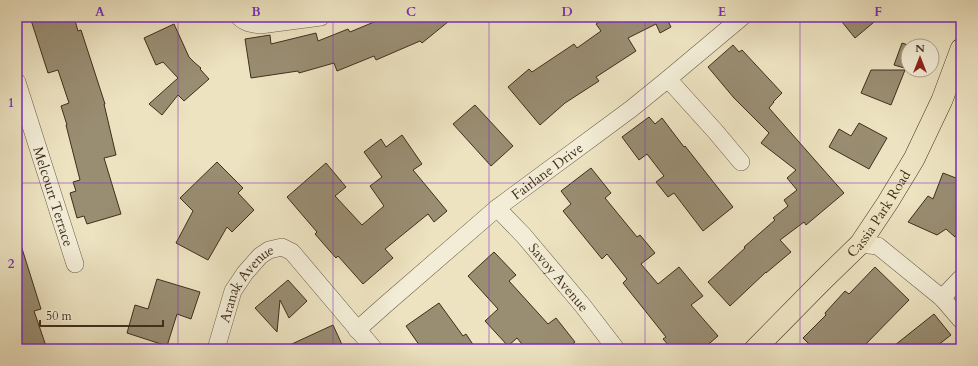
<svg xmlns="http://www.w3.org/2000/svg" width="978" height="366" font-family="Cardo,serif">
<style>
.building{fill:#998d72;stroke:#3f2f1c}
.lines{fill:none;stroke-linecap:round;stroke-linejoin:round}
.minor-casing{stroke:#6a5c45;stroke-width:18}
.major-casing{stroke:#3f2f1c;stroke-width:22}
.minor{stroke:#f3edd7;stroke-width:17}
.major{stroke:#ede3c1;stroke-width:21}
.grid{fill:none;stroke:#7b2cbf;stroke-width:1;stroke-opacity:0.55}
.labels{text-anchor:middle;stroke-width:3;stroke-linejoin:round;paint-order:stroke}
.street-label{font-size:14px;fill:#3f2f1c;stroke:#f3edd7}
.neatline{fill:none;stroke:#7b2cbf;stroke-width:1.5}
.grid-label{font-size:13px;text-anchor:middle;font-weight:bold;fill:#7b2cbf}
</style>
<rect width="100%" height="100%" fill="#ede3c1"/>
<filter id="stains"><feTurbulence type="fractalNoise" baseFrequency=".005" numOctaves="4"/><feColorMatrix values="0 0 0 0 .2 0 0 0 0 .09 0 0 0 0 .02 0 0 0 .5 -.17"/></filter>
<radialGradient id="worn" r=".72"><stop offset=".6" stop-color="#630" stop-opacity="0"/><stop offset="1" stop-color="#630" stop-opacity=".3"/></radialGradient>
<path class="building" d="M 30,17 L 74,17 L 78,31 L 81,30 L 105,104 L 104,104 L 116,155 L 104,158 L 121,214 L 87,224 L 84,216 L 77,218 L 70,193 L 76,191 L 73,182 L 80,180 L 66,125 L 67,125 L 61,106 L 69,103 L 58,70 L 48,73 Z
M 386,17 L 454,17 L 422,43 L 420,41 L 376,60 L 374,56 L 337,71 L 334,63 L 299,73 L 298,71 L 251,78 L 245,39 L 270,35 L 271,44 L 316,33 L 318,41 L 348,29 L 350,32 Z
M 607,17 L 670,17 L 667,19 L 671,27 L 660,33 L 656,24 L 628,38 L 636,51 L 596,77 L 599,81 L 565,103 L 540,125 L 508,87 L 529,69 L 532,72 L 574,44 L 577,48 L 601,31 L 596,24 Z
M 838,17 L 880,17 L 855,38 Z
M 174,24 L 189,57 L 195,63 L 201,68 L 200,69 L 209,79 L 184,101 L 178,95 L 162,115 L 149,104 L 178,78 L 163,62 L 156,65 L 144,38 Z
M 902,43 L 911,46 L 908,46 L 908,69 L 894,65 Z
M 733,45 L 739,52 L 742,50 L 782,93 L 773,102 L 774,102 L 769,108 L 844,193 L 806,225 L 804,222 L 780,240 L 791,252 L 766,273 L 766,272 L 730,306 L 708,282 L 745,248 L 744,247 L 775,220 L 773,218 L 788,206 L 784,200 L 797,190 L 787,178 L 796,170 L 761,143 L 769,133 L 734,98 L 708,67 Z
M 871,70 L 905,70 L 891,105 L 861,93 Z
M 475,105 L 513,146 L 491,166 L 453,124 Z
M 649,117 L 655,124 L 662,118 L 684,147 L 685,146 L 733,207 L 703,231 L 674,193 L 668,197 L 656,182 L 664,176 L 647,154 L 639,160 L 622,137 Z
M 859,123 L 887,138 L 869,169 L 829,147 L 839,129 L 851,136 Z
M 402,135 L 422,164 L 413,170 L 447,211 L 434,222 L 428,214 L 385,249 L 393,258 L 363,284 L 338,256 L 336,258 L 315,234 L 317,232 L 287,197 L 326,163 L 346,187 L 335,196 L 362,225 L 384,206 L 370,186 L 382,177 L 364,152 L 381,139 L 386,147 Z
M 217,162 L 243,188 L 238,193 L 254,210 L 232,232 L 227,227 L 208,260 L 176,243 L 193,211 L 180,198 Z
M 591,168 L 611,193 L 605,198 L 637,237 L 640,235 L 655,253 L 641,264 L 658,284 L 679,267 L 703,296 L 691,305 L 718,336 L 703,349 L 672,349 L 663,339 L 666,337 L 623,283 L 627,279 L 607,254 L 602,259 L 563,211 L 571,204 L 561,191 Z
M 943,173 L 961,180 L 961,226 L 955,237 L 946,229 L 937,235 L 908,222 L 928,196 L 933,199 Z
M 17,242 L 20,242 L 41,309 L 34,311 L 47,349 L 17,349 Z
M 494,252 L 516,275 L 509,281 L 548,324 L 556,318 L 575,342 L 565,349 L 526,349 L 517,338 L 508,346 L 485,321 L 498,309 L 468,276 Z
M 875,267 L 909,300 L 861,349 L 814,349 L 803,338 L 826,315 L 825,313 L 845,291 L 849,294 Z
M 157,279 L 200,292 L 191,319 L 177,314 L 167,346 L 127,333 L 135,305 L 148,309 Z
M 288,280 L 307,301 L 289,318 L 280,300 L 277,332 L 255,308 Z
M 439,303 L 463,336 L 466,334 L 476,349 L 422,349 L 406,326 Z
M 934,314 L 951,335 L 933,349 L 890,349 Z
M 333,325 L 344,349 L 281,349 Z"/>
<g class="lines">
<g class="minor-casing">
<g id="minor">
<path d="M 239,17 C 245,23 252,24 260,25 L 321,17"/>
<path d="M 668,79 L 715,131 L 741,162"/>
<path id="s1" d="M 17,82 L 75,264"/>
<path id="s2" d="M 497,208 L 524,236 L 583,306 L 616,349"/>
<path d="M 860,244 L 878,246 L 942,298 L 961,320"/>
<path d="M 942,298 L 961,278"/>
<path id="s3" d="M 357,330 L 385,305 L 497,208 L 631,109 L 668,79 L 742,17"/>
<path id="s4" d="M 216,349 L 233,291 L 245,273 L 260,256 L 269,250 L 282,247 L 292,252 L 374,349"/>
</g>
</g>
<g class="major-casing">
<g id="major">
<path id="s5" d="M 755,349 L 822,281 L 860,244 L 888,202 L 914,159 L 942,100 L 961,49"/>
</g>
</g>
<use href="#minor" class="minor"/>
<use href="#major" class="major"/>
</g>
<path class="grid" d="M 178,17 L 178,349M 333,17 L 333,349M 489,17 L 489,349M 645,17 L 645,349M 800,17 L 800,349M 17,183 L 961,183"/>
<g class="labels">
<g class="street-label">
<text dy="5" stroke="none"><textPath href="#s3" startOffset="248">Fairlane Drive</textPath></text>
<text dy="5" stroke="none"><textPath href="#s1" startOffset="120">Melcourt Terrace</textPath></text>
<text dy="5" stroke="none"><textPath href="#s5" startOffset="184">Cassia Park Road</textPath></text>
<text dy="5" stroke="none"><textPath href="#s2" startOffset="93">Savoy Avenue</textPath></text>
<text dy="5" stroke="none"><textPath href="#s4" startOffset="74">Aranak Avenue</textPath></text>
</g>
</g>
<rect width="978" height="366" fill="none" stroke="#ede3c1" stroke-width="44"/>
<g transform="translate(920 58)"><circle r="19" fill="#f3edd7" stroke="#aba18c"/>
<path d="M0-3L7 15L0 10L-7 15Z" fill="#8f2418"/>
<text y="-6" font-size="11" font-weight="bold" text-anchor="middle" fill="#3f2f1c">N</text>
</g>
<path d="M40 320v6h123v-6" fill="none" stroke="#3f2f1c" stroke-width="2"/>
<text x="46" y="320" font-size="12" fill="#3f2f1c" stroke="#f3edd7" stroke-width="3" paint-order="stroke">50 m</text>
<rect x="22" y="22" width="934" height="322" class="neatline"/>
<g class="grid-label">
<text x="100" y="16">A</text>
<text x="256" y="16">B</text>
<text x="411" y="16">C</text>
<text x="567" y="16">D</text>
<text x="722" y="16">E</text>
<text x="878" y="16">F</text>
<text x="11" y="107">1</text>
<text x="11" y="268">2</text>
</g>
<rect width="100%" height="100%" filter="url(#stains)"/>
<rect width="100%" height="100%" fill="url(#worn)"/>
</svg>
